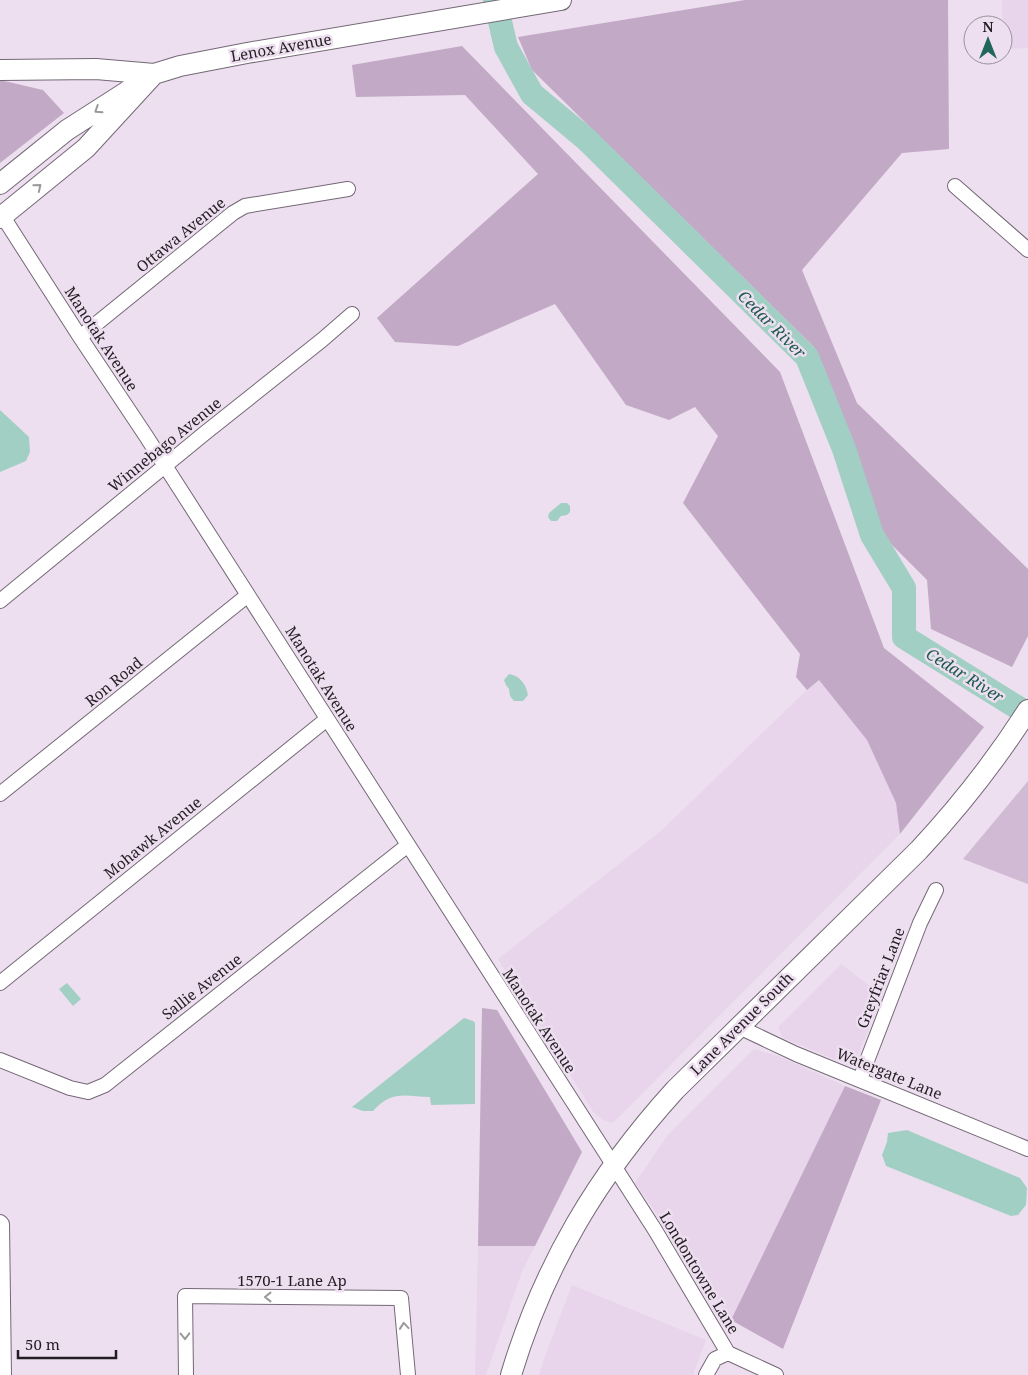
<svg xmlns="http://www.w3.org/2000/svg" width="1028" height="1375" font-family="'Noto Serif',serif">
<style>
.built{fill:#e8d5ec}
.green{fill:#d0bad4}
.forest{fill:#c2a9c6}
.water{fill:#a2cfc4}
.lines{fill:none;stroke-linecap:round;stroke-linejoin:round}
.river{stroke:#a2cfc4;stroke-width:24}
.street-casing{stroke:#746876;stroke-width:16}
.secondary-casing{stroke:#746876;stroke-width:22}
.street{stroke:#fff;stroke-width:14}
.secondary{stroke:#fff;stroke-width:20}
.oneway{stroke:#9c999c}
.labels{text-anchor:middle;stroke-width:5;stroke-linejoin:round;paint-order:stroke}
.street-label{font-size:15px;fill:#231d23;stroke:#eddfef}
.water-label{font-size:16px;font-style:italic;fill:#1e5a4f;stroke:#eddfef}
</style>
<rect width="100%" height="100%" fill="#eddfef"/>
<path class="built" d="M 1002,0 L 1028,0 L 1028,48 L 1003,49 Z
M 818,679 L 867,740 L 896,803 L 900,834 L 613,1123 L 605,1121 L 594,1113 L 498,959 L 662,830 Z
M 841,964 L 883,996 L 853,1067 L 783,1038 L 778,1027 Z
M 754,1049 L 778,1056 L 845,1086 L 731,1320 L 635,1183 L 667,1136 Z
M 478,1246 L 535,1246 L 523,1269 L 486,1375 L 475,1375 Z
M 572,1285 L 706,1340 L 693,1375 L 539,1375 L 545,1356 Z"/>
<path class="green" d="M 1028,781 L 1028,884 L 963,859 Z"/>
<path class="forest" d="M 745,0 L 948,0 L 949,149 L 902,153 L 802,270 L 857,403 L 1028,569 L 1028,636 L 1012,667 L 931,629 L 927,580 L 884,537 L 814,347 L 532,70 L 518,37 Z
M 462,46 L 780,372 L 884,648 L 984,727 L 900,834 L 896,803 L 867,740 L 819,680 L 807,690 L 796,677 L 800,654 L 683,503 L 718,436 L 695,407 L 669,420 L 626,405 L 555,304 L 458,346 L 395,342 L 377,318 L 538,174 L 465,95 L 356,97 L 352,65 Z
M 0,80 L 43,90 L 64,113 L 0,163 Z
M 482,1008 L 497,1010 L 582,1152 L 535,1246 L 478,1246 Z
M 845,1086 L 881,1100 L 783,1349 L 731,1320 Z"/>
<path class="water" d="M 0,410 L 29,437 L 30,452 L 26,461 L 0,472 Z
M 561,503 L 567,503 L 570,506 L 570,512 L 567,515 L 561,516 L 557,521 L 551,521 L 548,517 L 549,513 Z
M 509,674 C 520,676 526,684 528,695 L 523,701 L 514,701 L 510,696 L 509,689 L 506,685 L 504,680 Z
M 67,983 L 81,999 L 73,1006 L 59,989 Z
M 464,1018 L 473,1021 L 475,1023 L 475,1104 L 431,1105 L 430,1097 C 404,1096 392,1090 373,1111 L 363,1111 L 352,1107 Z
M 907,1130 L 1020,1178 L 1027,1188 L 1026,1205 L 1018,1215 L 1011,1216 L 886,1166 L 882,1155 L 887,1142 L 888,1133 Z"/>
<g class="lines">
<path class="river" d="M 495,0 L 506,47 L 532,94 L 586,139 L 807,357 L 844,449 L 872,535 L 904,588 L 904,637 L 1028,714"/>
<g class="street-casing">
<path id="street" d="M 955,186 L 1028,250
M 0,212 L 80,337 L 146,436 L 655,1230 L 728,1353 L 776,1375
M 80,337 L 233,213 L 245,206 L 348,189
M 0,601 L 205,433 L 322,340 L 352,314
M 0,794 L 248,595
M 0,983 L 327,719
M 739,1027 L 796,1054 L 1028,1149
M 0,1060 L 70,1088 L 88,1092 L 105,1085 L 408,845
M 860,1079 L 920,923 L 936,890
M 0,1222 L 2,1224 L 4,1375
M 186,1375 L 185,1296 L 401,1298 L 408,1375
M 706,1375 L 715,1359 L 728,1353"/>
</g>
<g class="secondary-casing">
<path id="secondary" d="M 0,70 L 96,69 L 154,74 L 180,66 L 247,53 L 561,0
M 0,184 L 67,130 L 131,89
M 0,218 L 86,148 L 154,74
M 511,1375 C 544,1265 598,1175 675,1090 L 919,850 C 960,806 996,760 1028,710"/>
</g>
<use href="#street" class="street"/>
<use href="#secondary" class="secondary"/>
</g>
<defs><path id="oneway-chevron" d="M-2-3.5L2.5 0L-2 3.5" fill="none" stroke-width="1.6" stroke-linecap="round" stroke-linejoin="round" transform="scale(1.25)"/></defs>
<g class="oneway">
<use href="#oneway-chevron" transform="translate(98 110) rotate(147)"/>
<use href="#oneway-chevron" transform="translate(38 187) rotate(-39)"/>
<use href="#oneway-chevron" transform="translate(268 1297) rotate(-180)"/>
<use href="#oneway-chevron" transform="translate(404 1326) rotate(-95)"/>
<use href="#oneway-chevron" transform="translate(185 1336) rotate(89)"/>
</g>
<g class="labels">
<g class="street-label">
<text transform="translate(281 48) rotate(-10)" y="5">Lenox Avenue</text>
<text transform="translate(181 235) rotate(-39)" y="5">Ottawa Avenue</text>
<text transform="translate(101 339) rotate(57)" y="5">Manotak Avenue</text>
<text transform="translate(165 445) rotate(-39)" y="5">Winnebago Avenue</text>
<text transform="translate(321 679) rotate(58)" y="5">Manotak Avenue</text>
<text transform="translate(114 682) rotate(-39)" y="5">Ron Road</text>
<text transform="translate(153 838) rotate(-39)" y="5">Mohawk Avenue</text>
<text transform="translate(881 978) rotate(-69)" y="5">Greyfriar Lane</text>
<text transform="translate(202 987) rotate(-38)" y="5">Sallie Avenue</text>
<text transform="translate(539 1021) rotate(57)" y="5">Manotak Avenue</text>
<text transform="translate(742 1024) rotate(-45)" y="5">Lane Avenue South</text>
<text transform="translate(889 1074) rotate(22)" y="5">Watergate Lane</text>
<text transform="translate(699 1273) rotate(59)" y="5">Londontowne Lane</text>
<text x="292" y="1286">1570-1 Lane Ap</text>
</g>
<g class="water-label">
<text transform="translate(772 324) rotate(45)" y="6">Cedar River</text>
<text transform="translate(965 675) rotate(32)" y="6">Cedar River</text>
</g>
</g>
<g transform="translate(988 40)"><circle r="24" fill="#eddfef" stroke="#9c919d"/>
<path d="M0-4L9 19L0 12L-9 19Z" fill="#20665a"/>
<text y="-8" font-size="14" font-weight="bold" text-anchor="middle" fill="#231d23">N</text>
</g>
<path d="M18 1350v8h98v-8" fill="none" stroke="#231d23" stroke-width="2.5"/>
<text x="25" y="1350" font-size="15" fill="#231d23" stroke="#eddfef" stroke-width="4" paint-order="stroke">50 m</text>
</svg>
